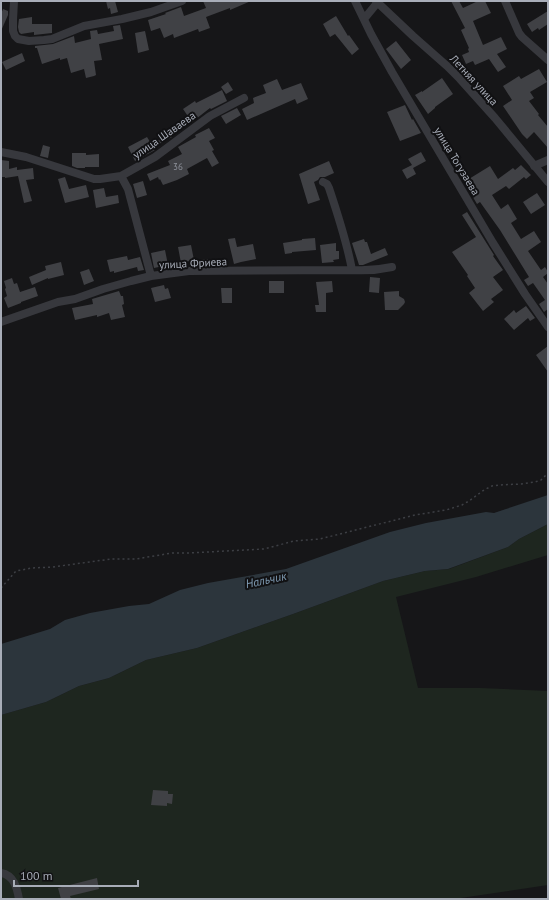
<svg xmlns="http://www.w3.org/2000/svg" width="549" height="900" font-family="'PT Sans',sans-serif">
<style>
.green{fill:#1e261f}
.water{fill:#2c353c}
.building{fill:#404145}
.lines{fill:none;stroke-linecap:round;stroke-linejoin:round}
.path{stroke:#3d3f44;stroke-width:1.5;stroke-dasharray:2 3;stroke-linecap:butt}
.minor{stroke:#37383d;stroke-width:8}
.labels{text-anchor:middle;stroke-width:4;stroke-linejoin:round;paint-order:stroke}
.number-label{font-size:9px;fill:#8e929b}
.street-label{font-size:11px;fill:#a8adb8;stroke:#111113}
.water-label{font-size:12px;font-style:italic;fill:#7f9bb3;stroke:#111113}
</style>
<rect width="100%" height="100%" fill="#161618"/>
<path class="green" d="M 548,524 L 548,555 L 476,577 L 396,597 L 418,688 L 480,688 L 548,691 L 548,885 L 454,899 L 1,899 L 1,715 L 46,702 L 79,686 L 109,678 L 146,660 L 197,648 L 293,614 L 383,581 L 425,571 L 449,569 L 508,547 L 519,539 Z"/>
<path class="water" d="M 548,495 L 548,524 L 519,539 L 508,547 L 448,569 L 425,571 L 383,581 L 293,614 L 197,648 L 146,660 L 109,678 L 79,686 L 46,702 L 1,715 L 1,644 L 50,629 L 65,620 L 90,613 L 129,606 L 149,604 L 180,590 L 208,583 L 286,569 L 390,532 L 426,523 L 486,512 L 494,513 Z"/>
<path class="building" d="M 106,1 L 115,1 L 118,12 L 111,14 L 110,8 L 108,9 Z
M 203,1 L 251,1 L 230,10 L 230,8 L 206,17 L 210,28 L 199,32 L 198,29 L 174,38 L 173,34 L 164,38 L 160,28 L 151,31 L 148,20 L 166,14 L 165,13 L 181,7 L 184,16 L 206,8 Z
M 451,1 L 459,1 L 463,8 L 478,1 L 485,1 L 491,13 L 473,21 L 483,45 L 501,37 L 507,49 L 497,54 L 506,67 L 498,72 L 489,59 L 475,65 L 473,61 L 466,64 L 462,55 L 469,52 L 468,49 L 469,48 L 461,30 L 465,28 Z
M 3,9 L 8,11 L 8,15 L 1,31 L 1,14 Z
M 548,11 L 548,24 L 539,30 L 538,28 L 532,32 L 527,24 Z
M 336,16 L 348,36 L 349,35 L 359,49 L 352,55 L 335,34 L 330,37 L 323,24 Z
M 32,17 L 32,24 L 52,24 L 52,33 L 34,35 L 34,32 L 21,34 L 19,32 L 18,27 L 19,19 Z
M 120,25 L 123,39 L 99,44 L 102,60 L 94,61 L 96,75 L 94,76 L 86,78 L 84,69 L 71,73 L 67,58 L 60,60 L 60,58 L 42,64 L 37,48 L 35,48 L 35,46 L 53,44 L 74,36 L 75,43 L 91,39 L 90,31 L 97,30 L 98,34 L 114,31 L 113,26 Z
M 145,31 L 149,50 L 138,53 L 135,33 Z
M 396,41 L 411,60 L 401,69 L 386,49 Z
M 22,53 L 25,61 L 6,70 L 2,62 Z
M 539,69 L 547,82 L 530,92 L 534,98 L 529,101 L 539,114 L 538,115 L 548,127 L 548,148 L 534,132 L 527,139 L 522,134 L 503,106 L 512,100 L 503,86 L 519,76 L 521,79 Z
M 442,78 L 453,94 L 435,107 L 435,108 L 428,114 L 415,95 L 422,91 L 422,92 Z
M 277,79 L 282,90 L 301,83 L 308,99 L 297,104 L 295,99 L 247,120 L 242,109 L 254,103 L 253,98 L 266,93 L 263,85 Z
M 228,82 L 233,90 L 226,94 L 221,87 Z
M 222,90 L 227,101 L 211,109 L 210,108 L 192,122 L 183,109 L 195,101 L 196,103 Z
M 405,105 L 412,120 L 413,119 L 421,133 L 400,141 L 387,112 Z
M 237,108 L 241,115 L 226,124 L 221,116 Z
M 209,128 L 215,138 L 209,141 L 214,150 L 212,151 L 219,163 L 212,167 L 207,158 L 187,169 L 189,174 L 177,180 L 163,185 L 160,179 L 159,180 L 158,177 L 150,181 L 147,174 L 170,165 L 168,161 L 182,154 L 178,147 L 196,137 L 195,135 Z
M 168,130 L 172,137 L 154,147 L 153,146 Z
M 147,137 L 155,150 L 135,161 L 128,147 Z
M 43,145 L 50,147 L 48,158 L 40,156 Z
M 421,152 L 426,161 L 413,168 L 412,166 L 416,174 L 407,179 L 402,170 L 412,165 L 408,159 Z
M 72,153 L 86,153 L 86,155 L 99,154 L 99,167 L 85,167 L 85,168 L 77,168 L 72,166 Z
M 1,160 L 9,161 L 9,169 L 17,167 L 17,170 L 33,168 L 34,179 L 26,180 L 32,201 L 24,203 L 18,176 L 5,178 L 5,177 L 1,177 Z
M 329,161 L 334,173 L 325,177 L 320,177 L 318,180 L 314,182 L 320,200 L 308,204 L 299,174 Z
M 521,165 L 531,175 L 526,179 L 524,177 L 509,189 L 506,186 L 492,195 L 501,209 L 508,204 L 517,219 L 511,223 L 521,239 L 534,231 L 541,242 L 528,251 L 541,270 L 545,267 L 548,272 L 548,273 L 543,277 L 548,284 L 548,309 L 544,312 L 539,304 L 545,300 L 533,283 L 528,286 L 524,280 L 529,277 L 500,230 L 480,202 L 477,204 L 464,182 L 490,166 L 498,179 L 513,168 L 515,170 Z
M 65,177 L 69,189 L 86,185 L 89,197 L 65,203 L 58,179 Z
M 143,181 L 147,195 L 137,198 L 133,184 Z
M 104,188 L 106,197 L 118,195 L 119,203 L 96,208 L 93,190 Z
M 537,193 L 545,205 L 531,214 L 523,202 Z
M 467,212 L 494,255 L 493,256 L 503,270 L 493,277 L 503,290 L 491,299 L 494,302 L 483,311 L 469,293 L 475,288 L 467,276 L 468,275 L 452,252 L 476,237 L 462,215 Z
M 235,238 L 237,247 L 253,244 L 256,259 L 241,262 L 234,264 L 228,239 Z
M 315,238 L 316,250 L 292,252 L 292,253 L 285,254 L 283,243 L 302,240 L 302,239 Z
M 364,239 L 365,242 L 367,242 L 371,254 L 385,248 L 388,255 L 363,265 L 359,265 L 352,243 Z
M 336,243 L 336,251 L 339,251 L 339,259 L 333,260 L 334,262 L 322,263 L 320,245 Z
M 191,245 L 194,260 L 181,263 L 178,247 Z
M 165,250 L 168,265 L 154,268 L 151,253 Z
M 127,256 L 128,260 L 140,257 L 144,270 L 138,271 L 137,267 L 114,273 L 114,271 L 110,272 L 107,260 Z
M 201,259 L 222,259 L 222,265 L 202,265 Z
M 61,262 L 64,275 L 48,279 L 48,278 L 32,285 L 29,277 L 46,270 L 45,266 Z
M 89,269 L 94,281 L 84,285 L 80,272 Z
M 370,277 L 380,278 L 379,293 L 369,292 Z
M 12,278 L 14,284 L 17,283 L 20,292 L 35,287 L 38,296 L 21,302 L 21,303 L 8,308 L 4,298 L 7,296 L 5,289 L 6,288 L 4,281 Z
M 269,281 L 284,281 L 284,293 L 269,293 Z
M 332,281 L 333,292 L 326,293 L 326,312 L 316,312 L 315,305 L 319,305 L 316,282 Z
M 164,285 L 165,289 L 168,288 L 171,298 L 155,302 L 151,288 Z
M 221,288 L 232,288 L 232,303 L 222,303 Z
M 119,291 L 121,296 L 123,296 L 124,304 L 122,305 L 125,317 L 111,320 L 109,313 L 97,317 L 97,315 L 75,320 L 72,308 L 93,304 L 92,299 Z
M 399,291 L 399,296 L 404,299 L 405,302 L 404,304 L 398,310 L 385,310 L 384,292 Z
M 526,306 L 535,318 L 530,321 L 528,318 L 514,330 L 504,319 L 514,310 L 516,313 Z
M 548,346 L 548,372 L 536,355 Z
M 153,790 L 168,791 L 168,794 L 173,794 L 172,804 L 167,803 L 167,806 L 151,805 Z
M 97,878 L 99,889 L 70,896 L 71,899 L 61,899 L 58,888 Z"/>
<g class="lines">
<path class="path" d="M 1,588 L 16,571 L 32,568 L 53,567 L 111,559 L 136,559 L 172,553 L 188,553 L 264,549 L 294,541 L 320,539 L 415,515 L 446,510 L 462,505 L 469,501 L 484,490 L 492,486 L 499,485 L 521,484 L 535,482 L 541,480 L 548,473"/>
<path class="minor" d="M 14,1 L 13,20 L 13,31 L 15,36 L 18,39 L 29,41 L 44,40 L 52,39 L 84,26 L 122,19 L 151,12 L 182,1
M 355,1 L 371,34 L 392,72 L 493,243 L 525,294 L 548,327
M 376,1 L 413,36 L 447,66 L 460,79 L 495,118 L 548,182
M 505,1 L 519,33 L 522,37 L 548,60
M 364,19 L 378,2
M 1,152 L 26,157 L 94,179 L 100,179 L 121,176 L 155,157 L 210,116 L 244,98
M 534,166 L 548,160
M 121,176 L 128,189 L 151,276
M 323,182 L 327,184 L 329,188 C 338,215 347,242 352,270
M 1,322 L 58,302 L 75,299 L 103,289 L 131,281 L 151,276 L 189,271 L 352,270 C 366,271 378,270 392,267
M 1,873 C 14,875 17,888 19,899"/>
</g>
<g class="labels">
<g class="number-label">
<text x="178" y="170">36</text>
</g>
<g class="street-label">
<text transform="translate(474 80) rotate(47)" y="4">Летняя улица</text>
<text transform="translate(164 135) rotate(-35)" y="4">улица Шаваева</text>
<text transform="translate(457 161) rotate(59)" y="4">улица Тогузаева</text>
<text transform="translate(193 263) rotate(-3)" y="4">улица Фриева</text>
</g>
<g class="water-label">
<text transform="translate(266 580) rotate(-12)" y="4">Нальчик</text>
</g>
</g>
<rect width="549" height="900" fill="none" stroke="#a8adb8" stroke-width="4"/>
<path d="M14 880v6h124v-6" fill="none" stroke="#a8adb8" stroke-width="2"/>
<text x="20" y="880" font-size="12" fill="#a8adb8" stroke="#111113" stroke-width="3" paint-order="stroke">100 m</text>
</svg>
